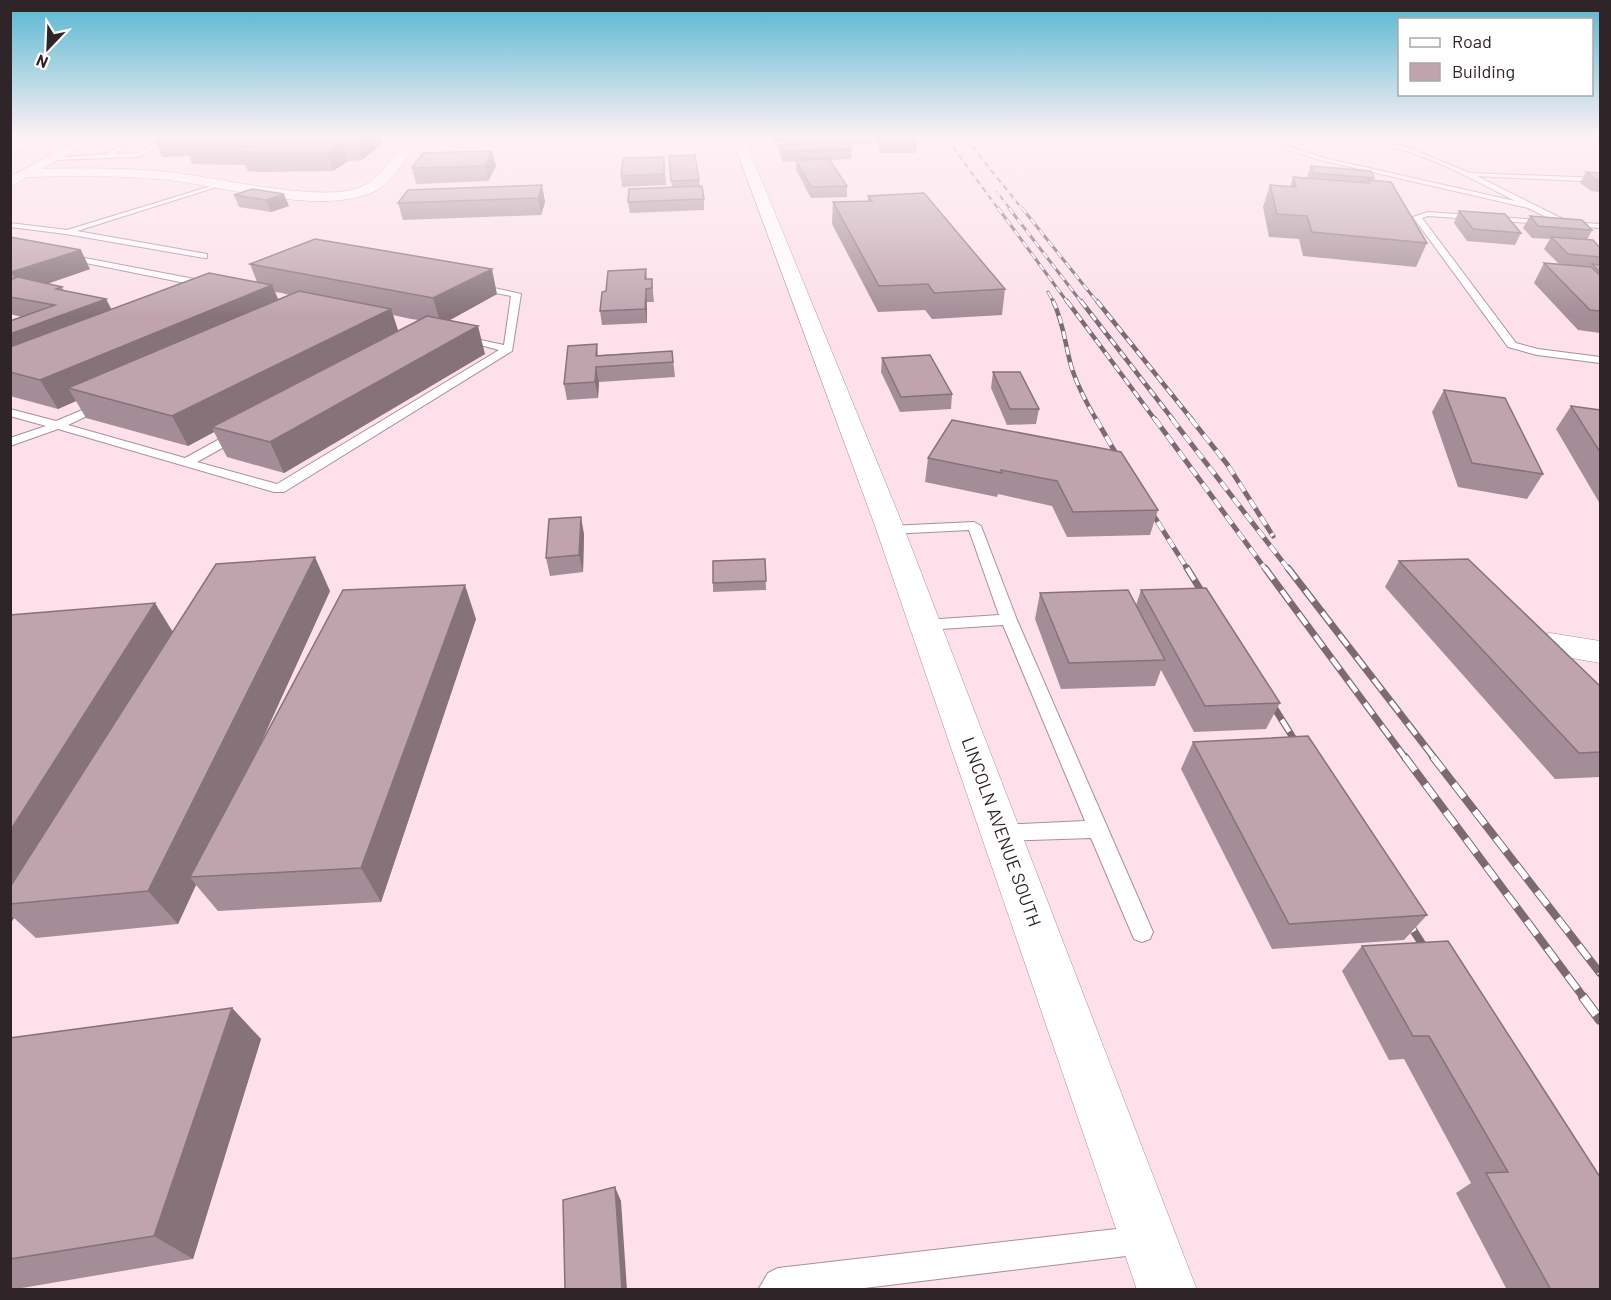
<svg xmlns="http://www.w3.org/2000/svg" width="1611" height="1300" font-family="Barlow,sans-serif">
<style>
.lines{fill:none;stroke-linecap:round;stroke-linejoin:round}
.lane-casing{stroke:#aa8f99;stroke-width:2}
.street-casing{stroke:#aa8f99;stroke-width:1}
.secondary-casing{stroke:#aa8f99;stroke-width:1}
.highway-casing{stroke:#aa8f99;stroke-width:1}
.lane{fill:#fff;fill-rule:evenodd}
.street{fill:#fff;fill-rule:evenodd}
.secondary{fill:#fff;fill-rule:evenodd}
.highway{fill:#fff;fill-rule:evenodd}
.rail-far6-casing{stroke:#7c6a70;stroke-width:2}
.rail-far5-casing{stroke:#7c6a70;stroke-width:3}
.rail-far4-casing{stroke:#7c6a70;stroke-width:4.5}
.rail-far3-casing{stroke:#7c6a70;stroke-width:5}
.rail-far2-casing{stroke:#7c6a70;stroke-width:7}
.rail-far1-casing{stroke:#7c6a70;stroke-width:8}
.rail-casing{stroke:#7c6a70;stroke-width:10}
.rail-far6{stroke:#fff;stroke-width:1.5;stroke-dasharray:5;stroke-linecap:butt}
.rail-far5{stroke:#fff;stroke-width:2;stroke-dasharray:7;stroke-linecap:butt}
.rail-far4{stroke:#fff;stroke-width:3;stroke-dasharray:8;stroke-linecap:butt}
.rail-far3{stroke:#fff;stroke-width:4;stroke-dasharray:10;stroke-linecap:butt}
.rail-far2{stroke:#fff;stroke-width:4.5;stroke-dasharray:14;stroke-linecap:butt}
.rail-far1{stroke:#fff;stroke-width:6;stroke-dasharray:17;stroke-linecap:butt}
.rail{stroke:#fff;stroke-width:8;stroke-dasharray:22;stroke-linecap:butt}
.wall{fill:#a48d96;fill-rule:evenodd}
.shaded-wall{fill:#86737a}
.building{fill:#bfa4ae;stroke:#86737a;stroke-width:1.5}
.labels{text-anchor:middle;stroke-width:5;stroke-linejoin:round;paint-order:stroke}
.near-street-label{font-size:18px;fill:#2f2428;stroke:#fff}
</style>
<rect width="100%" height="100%" fill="#fde0ea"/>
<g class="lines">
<g class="lane-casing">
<path id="lane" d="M 168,135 L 176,135 L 138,157 L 54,160 L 51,158 L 105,154 L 135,137 L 137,140 L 114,154 L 137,153 Z
M 1318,135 L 1403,146 L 1470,173 L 1600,178 L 1600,182 L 1477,176 L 1569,222 L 1600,224 L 1600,228 L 1428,216 L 1422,218 L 1516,343 L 1538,349 L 1600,357 L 1600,363 L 1537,355 L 1508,347 L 1413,217 L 1428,212 L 1554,221 L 1528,208 L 1320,160 L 1289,150 L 1279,143 L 1285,136 ZM 1306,138 C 1338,139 1375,141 1406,151 C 1444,163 1480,183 1515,201 L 1324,158 L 1293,148 L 1285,143 L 1287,139 Z
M 221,183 L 226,184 L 77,231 L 207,254 L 207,258 L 204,258 L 66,234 L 10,227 L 10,223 L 67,230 Z
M 64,254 L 210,282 L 214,285 L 210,288 L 61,258 L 61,254 Z
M 476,284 L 521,294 L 512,351 L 284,492 L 274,492 L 58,429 L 10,446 L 10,438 L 46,426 L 10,416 L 10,409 L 56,421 L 104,401 L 110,404 L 108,406 L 68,425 L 185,458 L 236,430 L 244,430 L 244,436 L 197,462 L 277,484 L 499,350 L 457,339 L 462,336 L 504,345 L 511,296 L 473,289 L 472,287 Z
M 974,522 L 981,526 L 1017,620 L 1153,932 L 1150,939 L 1142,942 L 1134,939 L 1091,838 L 1001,841 L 994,839 L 991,833 L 994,827 L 1001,825 L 1085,821 L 1003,625 L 925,630 L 917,625 L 925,620 L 999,615 L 969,530 L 890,534 L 883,530 L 890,526 Z
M 1142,1226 L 1152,1230 L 1156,1240 L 1152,1250 L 1142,1254 L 848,1290 L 758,1290 L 768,1273 L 778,1268 Z"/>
</g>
<g class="street-casing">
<path id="street" d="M 409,135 L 421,135 C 408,154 393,185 371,193 C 315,215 226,186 167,180 C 120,175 73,176 26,177 L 19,173 L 26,169 C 73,168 121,167 168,172 C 213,176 326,205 363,186 C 383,176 396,152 409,135 Z
M 1475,135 L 1525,135 L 1600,141 L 1600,148 L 1481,138 Z
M 1550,633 L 1600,641 L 1600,663 L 1538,652 L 1534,644 L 1538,636 Z"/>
</g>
<g class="secondary-casing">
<path id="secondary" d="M 87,135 L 102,135 L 10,187 L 10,177 Z
M 731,135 L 743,135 L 902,523 L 1197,1290 L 1137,1290 L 874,523 Z"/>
</g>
<g class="highway-casing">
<path id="highway" d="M 35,135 L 51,135 L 10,155 L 10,146 Z"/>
</g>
<use href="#lane" class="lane"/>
<use href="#street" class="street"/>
<use href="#secondary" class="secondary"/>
<use href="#highway" class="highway"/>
<g class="rail-far6-casing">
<path id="rail-far6" d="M 944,135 L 999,210
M 963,135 L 1023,210
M 997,192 L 1011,210"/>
</g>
<g class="rail-far5-casing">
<path id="rail-far5" d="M 998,208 L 1068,303
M 1009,208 L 1082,303
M 1022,208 L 1098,303
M 1048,292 L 1054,303"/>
</g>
<g class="rail-far4-casing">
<path id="rail-far4" d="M 1053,301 C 1064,323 1065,346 1072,369 C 1078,387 1087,404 1097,421
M 1067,301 L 1156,421
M 1081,301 L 1174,421
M 1097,301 L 1193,421"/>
</g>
<g class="rail-far3-casing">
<path id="rail-far3" d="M 1096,419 L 1122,464
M 1155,419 L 1266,570
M 1172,419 L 1289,570
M 1191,419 L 1227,464 L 1273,536
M 1147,505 L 1188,570"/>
</g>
<g class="rail-far2-casing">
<path id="rail-far2" d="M 1187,568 L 1208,602
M 1265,568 L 1406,759
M 1288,568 L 1435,759
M 1267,696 L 1302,752"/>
</g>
<g class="rail-far1-casing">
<path id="rail-far1" d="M 1405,757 L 1584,998
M 1433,757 L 1600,973
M 1405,917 L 1431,958"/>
</g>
<g class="rail-casing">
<path id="rail" d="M 1583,997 L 1600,1020"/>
</g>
<use href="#rail-far6" class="rail-far6"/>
<use href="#rail-far5" class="rail-far5"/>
<use href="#rail-far4" class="rail-far4"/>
<use href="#rail-far3" class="rail-far3"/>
<use href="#rail-far2" class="rail-far2"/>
<use href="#rail-far1" class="rail-far1"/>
<use href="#rail" class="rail"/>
</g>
<path class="wall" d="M 160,135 L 381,135 L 383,144 L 362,160 L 348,161 L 333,171 L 261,172 L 248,171 L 245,165 L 192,164 L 189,156 L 162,157 L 154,138 Z
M 504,135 L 566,135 L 565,138 L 505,140 Z
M 772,135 L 871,135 L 871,144 L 848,144 L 852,149 L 851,159 L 830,160 L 847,186 L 847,197 L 811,198 L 796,170 L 796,161 L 783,162 L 780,155 L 779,145 L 834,142 L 774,143 Z
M 875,135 L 913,135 L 917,143 L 916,153 L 881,153 Z
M 492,151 L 496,166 L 488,181 L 416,184 L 412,168 Z
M 669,156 L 699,180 L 700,186 L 704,199 L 704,210 L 630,213 L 628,202 L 672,187 Z
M 664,157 L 666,185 L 622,187 L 621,176 Z
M 1311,166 L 1374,178 L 1373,181 L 1427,243 L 1416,267 L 1303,256 L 1299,239 L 1269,237 L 1263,207 L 1270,185 L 1290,187 L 1293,177 L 1308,178 L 1307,176 Z
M 1586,172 L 1600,173 L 1600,192 L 1591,191 L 1580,183 Z
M 542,185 L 545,202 L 541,215 L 403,220 L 398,203 Z
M 252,189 L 289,206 L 271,212 L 239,207 L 234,195 Z
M 868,196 L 1005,289 L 1002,315 L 932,319 L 925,310 L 878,312 L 832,224 L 833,202 L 868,201 Z
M 1459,211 L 1521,233 L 1515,245 L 1467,241 L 1454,223 Z
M 1530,216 L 1592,230 L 1587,240 L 1600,248 L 1600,333 L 1578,330 L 1534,283 L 1544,263 L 1559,264 L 1544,249 L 1550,239 L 1532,238 L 1523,228 Z
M 10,237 L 90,269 L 47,284 L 62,287 L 64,291 L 106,299 L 111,309 L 257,282 L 250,264 L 497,294 L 448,321 L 485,354 L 284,473 L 227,457 L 214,432 L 188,446 L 86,418 L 76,401 L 58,409 L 10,396 L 10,321 L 22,317 L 10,314 ZM 275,292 L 282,293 L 289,295 L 278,299 ZM 393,315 L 411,319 L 419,320 L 398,331 Z
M 646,269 L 647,279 L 652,279 L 653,292 L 654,302 L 647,302 L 647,323 L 602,325 L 600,311 L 606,291 Z
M 597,344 L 598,355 L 672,351 L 675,377 L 599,382 L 598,398 L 567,400 L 564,384 Z
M 882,358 L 952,394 L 951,409 L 900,412 L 881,372 Z
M 993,372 L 1039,409 L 1036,424 L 1007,425 L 991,388 Z
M 1444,390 L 1543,474 L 1527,499 L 1458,487 L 1432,412 Z
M 1571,406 L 1600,410 L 1600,504 L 1556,429 Z
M 952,420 L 1158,510 L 1150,535 L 1067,537 L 1052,506 L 998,494 L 997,497 L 925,482 L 928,458 Z
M 584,534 L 583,572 L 550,576 L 546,558 Z
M 765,559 L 766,590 L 713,592 L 713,583 Z
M 1399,561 L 1600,686 L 1600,777 L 1555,779 L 1385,587 Z
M 1141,590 L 1280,703 L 1266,729 L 1194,732 L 1161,670 L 1155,686 L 1061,689 L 1035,619 L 1040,593 L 1136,605 Z
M 330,591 L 257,751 L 476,619 L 381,902 L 218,911 L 196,885 L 178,924 L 36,938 L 14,918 L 10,924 L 10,615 L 173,631 Z
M 1193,742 L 1427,915 L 1404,940 L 1272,949 L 1181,769 Z
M 1448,941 L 1600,1290 L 1507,1290 L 1456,1193 L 1471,1183 L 1404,1059 L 1389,1060 L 1342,971 L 1362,946 Z
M 232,1008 L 261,1039 L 193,1259 L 10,1290 L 10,1038 Z"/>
<path class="shaded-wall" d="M 365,135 L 381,135 L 383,144 L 362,160 L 356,141 Z
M 342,141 L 348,161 L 333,171 L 327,152 Z
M 492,151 L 496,166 L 488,181 L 485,166 Z
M 542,185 L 545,202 L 541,215 L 538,198 Z
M 284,194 L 289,206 L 271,212 L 266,200 Z
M 81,250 L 90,269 L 23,292 L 11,272 Z
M 492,269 L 497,294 L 441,325 L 433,298 Z
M 272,285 L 283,311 L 68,388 L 76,401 L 58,409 L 40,380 Z
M 646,289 L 647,302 L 647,323 L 645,309 Z
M 106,299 L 117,320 L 10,361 L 10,334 Z
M 391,309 L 400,336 L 212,427 L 214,432 L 188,446 L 172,416 Z
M 478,326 L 485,354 L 284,473 L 270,442 Z
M 596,367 L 599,382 L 598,398 L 595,382 Z
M 581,517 L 584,534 L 583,572 L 579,555 Z
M 315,557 L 330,591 L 200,877 L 190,877 L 196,885 L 178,924 L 148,891 Z
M 465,585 L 476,619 L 381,902 L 361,868 Z
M 155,603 L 176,637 L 10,904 L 10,831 Z
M 10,915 L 14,918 L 10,924 Z
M 232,1008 L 261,1039 L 193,1259 L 154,1236 Z
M 615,1187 L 621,1201 L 627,1290 L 622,1290 Z"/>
<path class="building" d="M 160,135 L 365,135 L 356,141 L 342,141 L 327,152 L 254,152 L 240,151 L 250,146 L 184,145 L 197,137 L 154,138 Z
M 879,135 L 913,135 L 917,143 L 882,143 Z
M 846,142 L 852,149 L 783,152 L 779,145 Z
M 492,151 L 485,166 L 412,168 L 423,153 Z
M 695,155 L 699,180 L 671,181 L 669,156 Z
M 664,157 L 664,174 L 621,176 L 623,158 Z
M 829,159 L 847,186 L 811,187 L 796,160 Z
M 1311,166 L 1371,171 L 1374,178 L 1313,173 Z
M 1586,172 L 1600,173 L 1600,181 L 1597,180 Z
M 1293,177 L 1369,183 L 1368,180 L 1391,182 L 1427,243 L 1312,232 L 1307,216 L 1277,214 L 1270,185 L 1296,187 Z
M 542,185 L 538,198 L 398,203 L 408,190 Z
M 702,186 L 704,199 L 628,202 L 629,189 Z
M 252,189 L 284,194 L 266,200 L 234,195 Z
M 924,193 L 1005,289 L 934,293 L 928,284 L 879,286 L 833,202 L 872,201 L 868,196 Z
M 1459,211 L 1505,214 L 1521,233 L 1473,229 Z
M 1530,216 L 1582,220 L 1592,230 L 1538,226 Z
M 10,237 L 81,250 L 11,272 L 10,272 Z
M 1551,237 L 1593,240 L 1600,248 L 1600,257 L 1568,254 Z
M 315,239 L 492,269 L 433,298 L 250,264 Z
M 1544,263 L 1591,267 L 1600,275 L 1600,311 L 1590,310 Z
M 1592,264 L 1600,265 L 1600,272 Z
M 646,269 L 645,279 L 652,279 L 652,288 L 646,289 L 645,309 L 600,311 L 602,292 L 606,291 L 608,271 Z
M 209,273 L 272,285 L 40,380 L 10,372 L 10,347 Z
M 18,277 L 62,287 L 56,289 L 106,299 L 10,334 L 10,321 L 55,305 L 10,297 L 10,280 Z
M 299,291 L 391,309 L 172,416 L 68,388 Z
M 427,316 L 478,326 L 270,442 L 212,427 Z
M 597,344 L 596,356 L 672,351 L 673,362 L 596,367 L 595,382 L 564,384 L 568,346 Z
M 930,355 L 952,394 L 901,397 L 882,358 Z
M 993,372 L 1020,372 L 1039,409 L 1010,409 Z
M 1444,390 L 1505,398 L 1543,474 L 1472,463 Z
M 1571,406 L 1600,410 L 1600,452 Z
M 952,420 L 1121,452 L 1158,510 L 1073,512 L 1057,481 L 1001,470 L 1002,473 L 928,458 Z
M 581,517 L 579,555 L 546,558 L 549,519 Z
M 315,557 L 148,891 L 10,904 L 10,887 L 216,564 Z
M 765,559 L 766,581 L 713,583 L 713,561 Z
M 1468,559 L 1600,686 L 1600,752 L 1579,753 L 1399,561 Z
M 465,585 L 361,868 L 190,877 L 343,590 Z
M 1206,588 L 1280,703 L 1205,706 L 1141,590 Z
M 1128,590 L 1165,660 L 1069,663 L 1040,593 Z
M 155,603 L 10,831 L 10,615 Z
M 1308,736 L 1427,915 L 1289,924 L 1193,742 Z
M 1448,941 L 1600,1177 L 1600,1290 L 1551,1290 L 1486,1173 L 1508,1172 L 1429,1036 L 1413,1036 L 1362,946 Z
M 232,1008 L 154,1236 L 10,1259 L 10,1038 Z
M 615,1187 L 622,1290 L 565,1290 L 563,1200 Z"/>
<linearGradient id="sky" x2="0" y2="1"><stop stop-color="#56b6d0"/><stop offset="0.43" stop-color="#fef1f6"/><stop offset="1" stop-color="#fef1f6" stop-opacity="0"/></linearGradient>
<rect width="1611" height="317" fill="url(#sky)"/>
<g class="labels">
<g class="near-street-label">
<text transform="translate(1001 832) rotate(70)" y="6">LINCOLN AVENUE SOUTH</text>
</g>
</g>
<rect width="1611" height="1300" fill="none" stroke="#2f2428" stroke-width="24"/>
<rect x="1398" y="18" width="195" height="78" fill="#ffffff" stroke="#aca7a9" stroke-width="1.5"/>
<rect x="1410" y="38" width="30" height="9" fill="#ffffff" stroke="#aca7a9" stroke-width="1.5"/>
<text x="1452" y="48" font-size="18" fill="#2f2428">Road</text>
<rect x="1410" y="63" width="30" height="18" fill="#bfa4ae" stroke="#aca7a9" stroke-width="1.5"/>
<text x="1452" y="78" font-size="18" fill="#2f2428">Building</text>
<g transform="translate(48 48) rotate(203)" stroke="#ffffff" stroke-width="4.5" paint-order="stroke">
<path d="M0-4.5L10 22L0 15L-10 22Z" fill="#2f2428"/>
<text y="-9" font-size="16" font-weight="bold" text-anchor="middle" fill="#2f2428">N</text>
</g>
</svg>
